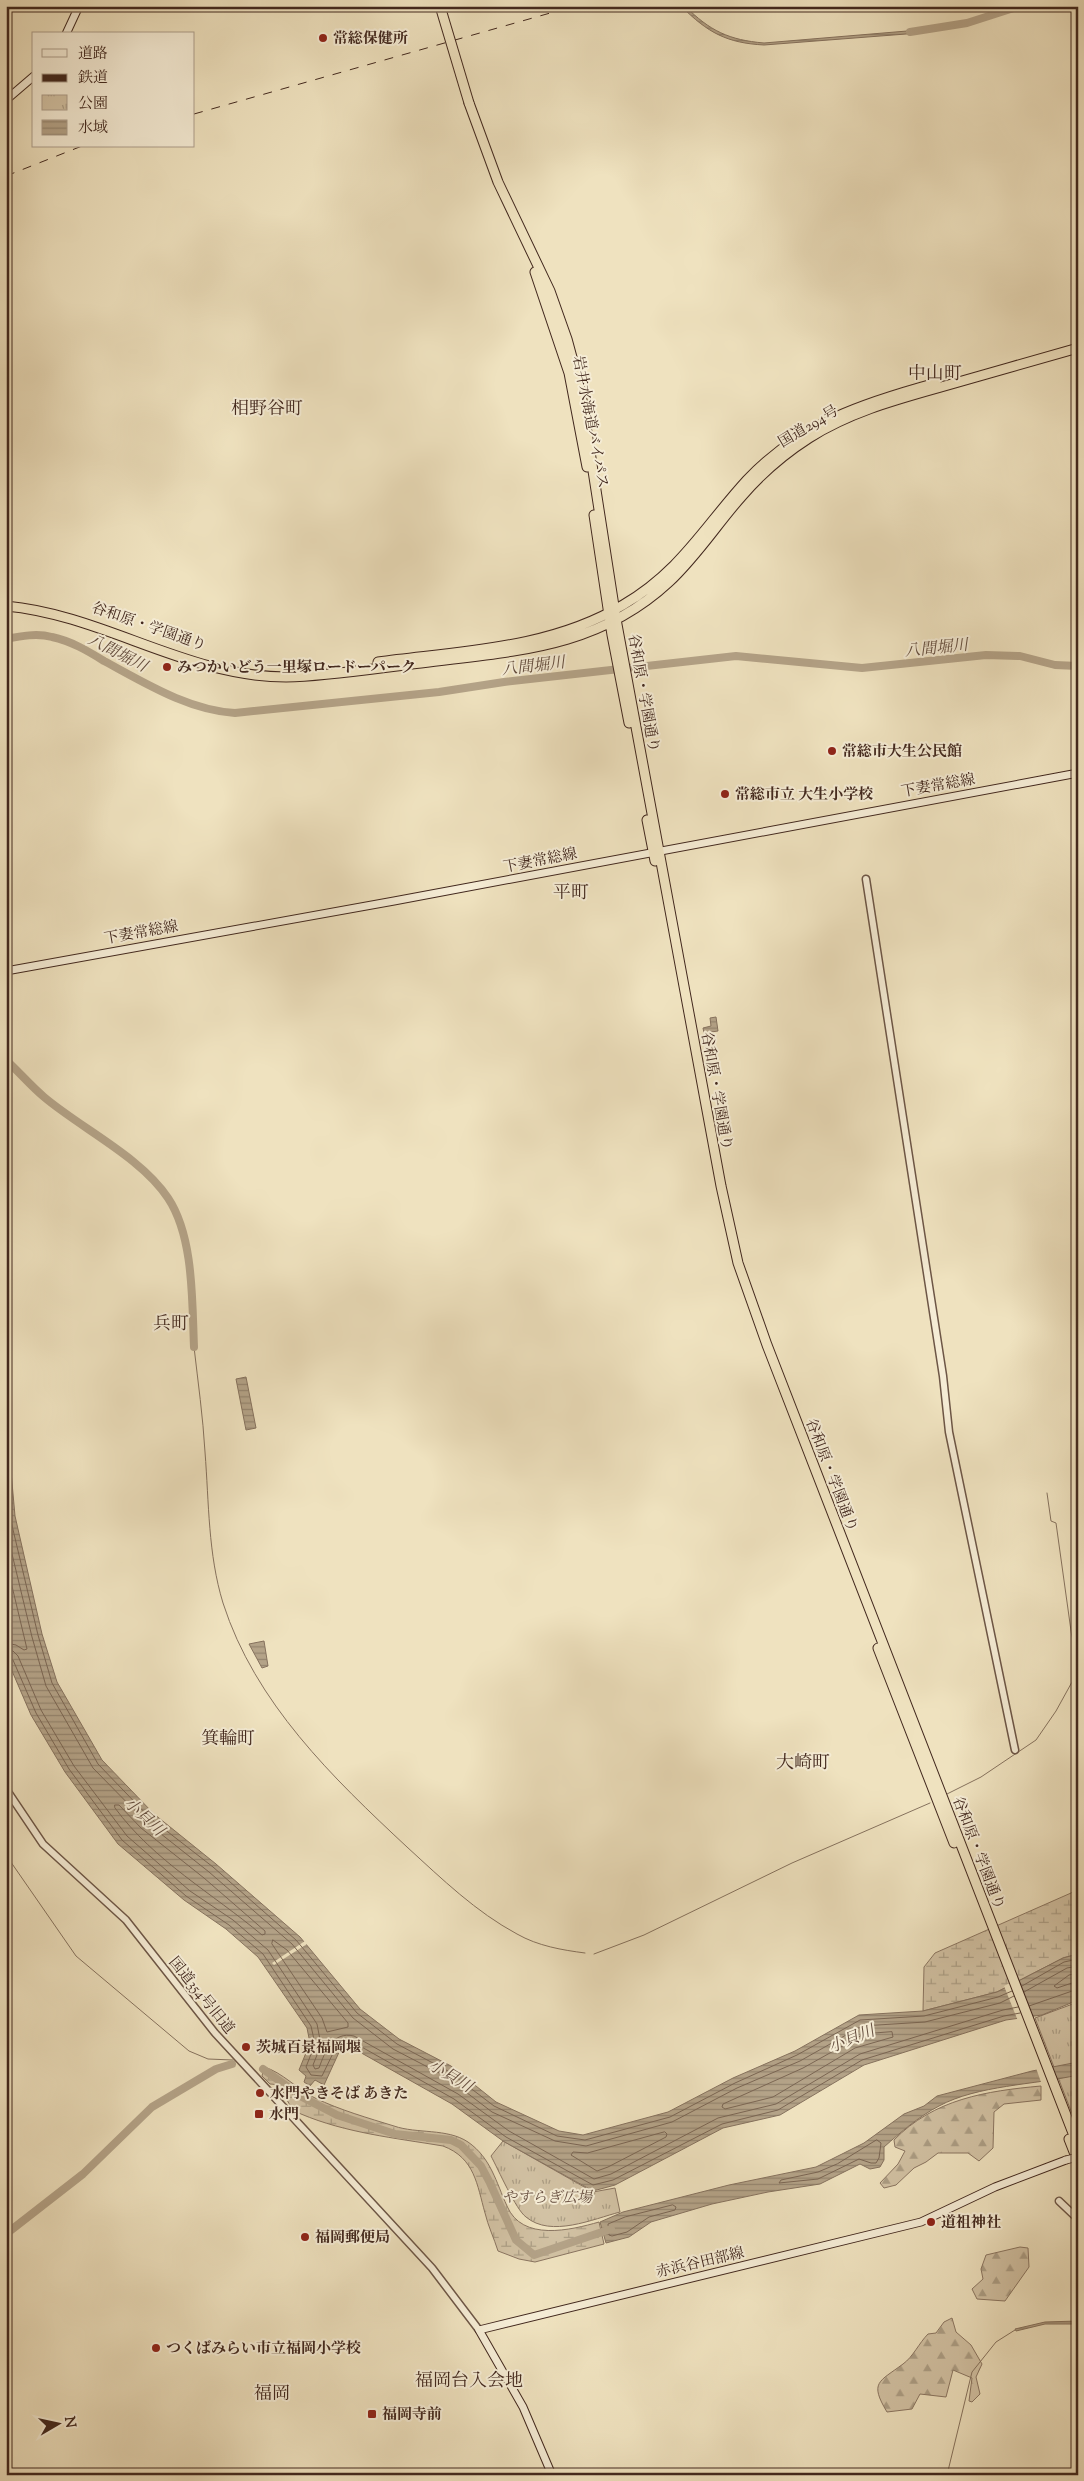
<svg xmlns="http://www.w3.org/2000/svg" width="1084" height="2481" font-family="'Sorts Mill Goudy','Noto Serif JP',serif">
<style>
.forest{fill:url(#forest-firs);stroke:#8a7561}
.wetland{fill:url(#wetland-marsh);stroke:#8a7561}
.park{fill:url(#park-tufts);stroke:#8a7561}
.water{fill:url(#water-rules);stroke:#86725e}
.pier{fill:#efe2bf}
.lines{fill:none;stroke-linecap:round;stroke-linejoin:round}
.shore{stroke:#7b6653;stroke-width:1}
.stream{stroke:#86725e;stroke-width:1}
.river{stroke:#b4a388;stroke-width:8}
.tertiary-casing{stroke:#6d5646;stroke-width:9}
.secondary-casing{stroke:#42281e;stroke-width:9}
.trunk-casing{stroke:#42281e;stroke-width:11}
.tertiary{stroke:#f5ecd5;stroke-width:6}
.secondary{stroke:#f5ecd5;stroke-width:7}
.trunk{stroke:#efe2bf;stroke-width:9}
.rail{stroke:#42281e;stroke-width:1;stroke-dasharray:9 9;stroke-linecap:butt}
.secondary-bridge-casing{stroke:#42281e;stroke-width:9;stroke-linecap:butt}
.trunk-bridge-casing{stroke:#42281e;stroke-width:11;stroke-linecap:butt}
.secondary-bridge{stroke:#f5ecd5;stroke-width:7}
.trunk-bridge{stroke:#efe2bf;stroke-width:9}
.poi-dot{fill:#8f2418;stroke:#f5ecd5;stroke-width:2}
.labels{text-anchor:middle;stroke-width:4;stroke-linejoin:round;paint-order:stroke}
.poi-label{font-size:15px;font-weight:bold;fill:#42281e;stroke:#f5ecd5;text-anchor:start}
.street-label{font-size:15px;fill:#42281e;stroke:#f5ecd5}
.park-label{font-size:15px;font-style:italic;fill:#664e40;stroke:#f5ecd5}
.water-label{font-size:16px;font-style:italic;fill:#644d3e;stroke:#f5ecd5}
.quarter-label{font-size:18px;fill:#42281e;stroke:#f5ecd5}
</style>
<defs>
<pattern id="forest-firs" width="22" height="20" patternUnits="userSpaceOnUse" patternTransform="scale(1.25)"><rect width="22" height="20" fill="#d2c2a4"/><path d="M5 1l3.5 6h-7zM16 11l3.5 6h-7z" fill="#ac9e85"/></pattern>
<pattern id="wetland-marsh" width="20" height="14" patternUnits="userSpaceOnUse" patternTransform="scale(1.25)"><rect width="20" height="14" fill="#d2c2a4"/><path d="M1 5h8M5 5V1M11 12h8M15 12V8" fill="none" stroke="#ac9e85"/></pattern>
<pattern id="park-tufts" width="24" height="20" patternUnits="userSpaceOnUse" patternTransform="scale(1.25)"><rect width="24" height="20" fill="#d2c2a4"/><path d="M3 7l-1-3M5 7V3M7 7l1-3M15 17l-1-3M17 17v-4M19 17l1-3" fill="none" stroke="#ac9e85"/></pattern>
<pattern id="water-rules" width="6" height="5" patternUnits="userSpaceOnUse" patternTransform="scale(1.25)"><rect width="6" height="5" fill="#b4a388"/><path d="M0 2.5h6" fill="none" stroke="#94856f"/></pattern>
</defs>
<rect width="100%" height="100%" fill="#efe2bf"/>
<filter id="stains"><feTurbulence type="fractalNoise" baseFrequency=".004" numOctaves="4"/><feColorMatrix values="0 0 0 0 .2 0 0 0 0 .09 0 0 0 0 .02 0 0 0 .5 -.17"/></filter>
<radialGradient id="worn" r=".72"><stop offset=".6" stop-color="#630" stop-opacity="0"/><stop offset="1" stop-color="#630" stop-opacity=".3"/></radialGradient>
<path class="forest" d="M 1041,2086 L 1041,2100 L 1004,2104 L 994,2112 L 993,2148 L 979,2161 L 968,2153 L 938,2153 L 926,2162 L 914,2168 L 896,2185 L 884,2188 L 880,2183 L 898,2164 L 905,2151 L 895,2147 L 894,2140 C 934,2099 986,2091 1041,2086 Z
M 1020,2247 L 1028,2248 L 1029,2267 L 1005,2301 L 977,2299 L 972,2289 L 983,2279 L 981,2269 L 986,2255 Z
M 952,2318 L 956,2332 L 971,2345 L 982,2364 L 976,2377 L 980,2394 L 972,2402 L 969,2401 L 972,2378 L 953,2370 L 946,2397 L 920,2394 L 912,2409 L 887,2412 C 869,2382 879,2382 903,2364 C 913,2357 919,2343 928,2334 L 936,2333 L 944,2322 Z"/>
<path class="wetland" d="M 1078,1887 L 1078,1954 L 1063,1958 L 997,1992 L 923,2011 L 924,1967 L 935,1953 L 1071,1893 Z
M 264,2067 C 282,2072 298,2090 315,2098 C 340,2110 368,2118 394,2126 C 417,2134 447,2128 468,2142 C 491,2158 496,2182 507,2206 C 522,2242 571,2230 599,2222 L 604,2244 L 535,2262 L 519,2259 L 498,2251 C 494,2238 488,2226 485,2213 C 477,2185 475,2158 443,2146 C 395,2138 346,2133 301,2114 C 282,2106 288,2084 270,2084 L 262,2076 Z"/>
<path class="park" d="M 1078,2002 L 1078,2129 L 1035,2018 Z
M 503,2141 L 593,2192 L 615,2188 L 620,2212 C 593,2219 551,2238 526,2217 C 516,2210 498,2169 491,2156 Z"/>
<path class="water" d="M 681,6 L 685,6 C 710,31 729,40 764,43 L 919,30 L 919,33 L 764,45 C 727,43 708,33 681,6 Z
M 716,1017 L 718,1031 L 704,1033 L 703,1028 L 711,1026 L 710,1018 Z
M 246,1377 L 256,1428 L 246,1430 L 236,1379 Z
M 6,1416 L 15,1516 L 42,1634 L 57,1682 L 102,1760 L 154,1814 L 216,1864 L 300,1937 L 360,2009 L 399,2039 L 451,2066 L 496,2102 L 559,2131 L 583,2135 L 668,2112 L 733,2078 L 795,2051 L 859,2015 L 923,2011 L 997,1992 L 1063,1958 L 1078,1954 L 1078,2000 L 1042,2015 L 1006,2020 L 864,2065 L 780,2115 L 723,2128 L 615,2185 L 593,2191 L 503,2141 L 452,2104 L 349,2046 L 341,2048 L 324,2085 L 315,2080 L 310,2086 L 304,2082 L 306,2076 L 299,2070 L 310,2043 L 307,2028 L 258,1957 L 226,1929 L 184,1900 L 118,1844 L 65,1772 L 31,1715 L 6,1657 Z
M 264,1641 L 268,1666 L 262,1668 L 249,1644 Z
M 1078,2062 L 1078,2075 C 1034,2085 978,2085 939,2106 C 918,2117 901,2132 884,2147 L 884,2160 L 880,2167 L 870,2169 L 860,2164 L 820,2184 L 768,2192 L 712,2204 L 651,2222 L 629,2237 L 606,2243 L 600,2222 L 623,2212 L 729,2185 L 816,2167 L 864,2143 L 904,2114 L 924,2106 L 937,2096 L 1032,2071 Z
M 1078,2321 L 1078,2324 L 1045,2324 L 1016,2331 L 1015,2329 L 1045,2322 Z"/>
<path class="pier" d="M 305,1941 L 307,1944 L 274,1965 L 272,1963 Z
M 1018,1979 L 1033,2019 L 1018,2021 L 1004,1986 Z
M 1051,2064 L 1057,2082 L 1042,2085 L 1036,2068 Z"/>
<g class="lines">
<path class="shore" d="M 6,1476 L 10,1517 L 38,1635 L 52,1683 L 98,1764 L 150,1818 L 213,1867 L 296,1940 L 357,2013 L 397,2044 L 448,2071 L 494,2106 L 557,2136 L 585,2140 L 670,2117 L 735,2083 L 797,2055 L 860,2020 L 924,2016 L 998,1997 L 1012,1991
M 6,1529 L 32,1637 L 46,1686 L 93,1768 L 146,1822 L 209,1872 L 292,1944 L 353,2018 L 393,2049 L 445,2076 L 492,2112 L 555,2141 L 586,2146 L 672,2122 L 737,2088 L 800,2061 L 862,2026 L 925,2022 L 1000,2003 L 1014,1996
M 6,1561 L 27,1649 L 24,1650 L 16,1645 L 6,1643
M 6,1650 L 13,1651 L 18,1656 L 41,1710 L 74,1766 L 127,1836 L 190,1891 L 233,1920 L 268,1950 L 317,2024 L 321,2045 L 313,2065 L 315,2069 L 319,2068 C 325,2052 332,2031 354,2036 L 458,2094 L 509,2131 L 594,2179 L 611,2174 L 718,2118 L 776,2104 L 860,2054 L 1003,2010 L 1018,2007
M 6,1657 L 13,1660 L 36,1713 L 69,1769 L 122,1840 L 186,1896 L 229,1925 L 263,1954 L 311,2026 L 315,2044 L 306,2067 L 311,2075 L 322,2076 L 337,2045 L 351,2041 L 454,2099 L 506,2137 L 593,2185 L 613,2180 L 722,2124 L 778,2110 L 862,2060 L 1004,2016 L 1020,2013
M 115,1805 L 119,1805 L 141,1828 L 204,1878 L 265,1931 L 265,1934 L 262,1935 C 212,1893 154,1861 115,1808 Z
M 273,1940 L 287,1950 L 348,2023 L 348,2027 L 327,2032 L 322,2018 L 272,1944 Z
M 1078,1973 L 1069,1975 L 1054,1986 L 1057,1988 L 1078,1981
M 1022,1986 L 1064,1962 L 1078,1959
M 1024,1992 L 1067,1968 L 1078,1966
M 1029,2006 L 1078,1989
M 892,2032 L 893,2037 L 855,2048 L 773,2097 L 725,2109 L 722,2107 L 723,2104 L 803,2068 L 864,2034 Z
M 665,2132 L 667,2134 L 666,2137 L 608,2167 L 597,2171 L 571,2155 L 573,2152 L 587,2153 Z
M 877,2140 L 881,2143 L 879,2158 L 876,2163 L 871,2163 L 859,2159 L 818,2179 L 779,2183 L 781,2180 L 818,2172 L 837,2164 Z
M 673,2205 L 676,2207 L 675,2210 L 649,2217 L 627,2232 L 612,2236 L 609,2235 L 608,2224 L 625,2217 Z"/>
<path class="stream" d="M 194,1347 C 198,1382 203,1417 205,1452 C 209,1503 208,1554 223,1603 C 255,1703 333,1778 407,1847 C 442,1879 476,1912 517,1934 C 538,1946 562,1950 585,1953
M 947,1794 L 981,1777 L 1036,1740 L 1056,1711 L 1072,1682 L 1072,1638 L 1056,1523 L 1051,1521 L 1047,1493
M 6,1855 L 76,1956 L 189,2051 L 208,2059 L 233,2060
M 594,1954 L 644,1935 L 792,1863 L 930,1803
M 947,2475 L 972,2372 L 996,2342 L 1015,2330"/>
<path class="river" d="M 910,32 L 967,23 L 1020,6
M 6,639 C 21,636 37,633 52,637 C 71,641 88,651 104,661 C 145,683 188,710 235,713 L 439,692 L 504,682 L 736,656 L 862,668 L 986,655 L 1020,656 L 1055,665 L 1078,666
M 6,1060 C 19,1072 31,1086 44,1097 C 82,1129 141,1157 168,1198 C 194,1237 192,1302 194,1347
M 263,2069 L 302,2097 L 337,2115 L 395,2134 L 451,2140 L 461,2145 L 481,2166 L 490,2183 L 516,2240 L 534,2255 L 611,2229
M 6,2234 L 83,2174 L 152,2107 L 216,2069 L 232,2064"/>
<g class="tertiary-casing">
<path id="tertiary" d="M 144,6 L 150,6
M 866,879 L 943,1376 L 949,1432 L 1015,1750
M 6,1789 L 43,1844 L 126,1920 L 215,2033 L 432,2268 L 479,2330
M 1059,2201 L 1078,2219"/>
</g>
<g class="secondary-casing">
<path id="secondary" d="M 66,34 L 79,6
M 6,100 L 34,76
M 6,971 L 394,901 L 1078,773
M 552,2475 L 523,2407 L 479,2330 L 921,2222 L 995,2187 L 1066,2160"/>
</g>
<g class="trunk-casing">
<path id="trunk" d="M 469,103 L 498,182 L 550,291 L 567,339 L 580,387 L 616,619 L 721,1186 L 738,1263 L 767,1345 L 1078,2146
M 535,272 L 569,373 L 587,467
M 594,515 L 612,635 L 629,723
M 6,606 C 104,615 186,677 286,677 C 331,676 377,668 421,663 C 514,651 597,649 669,582 C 697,556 717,524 742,496 C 761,474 784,454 809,438 C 850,412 895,400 941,387 C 987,374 1032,361 1078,348
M 378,662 C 460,651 550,649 623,605 C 681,571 704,527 747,480 C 801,423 863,403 936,383
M 647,820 L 655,861
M 878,1648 L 954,1843
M 1069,2139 L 1078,2162"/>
</g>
<use href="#tertiary" class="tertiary"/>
<use href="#secondary" class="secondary"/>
<use href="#trunk" class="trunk"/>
<path class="rail" d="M 194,114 L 575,6
M 6,176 L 82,146"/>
<g class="secondary-bridge-casing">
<path id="secondary-bridge" d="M 1066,2160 L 1078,2157"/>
</g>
<g class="trunk-bridge-casing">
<path id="trunk-bridge" d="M 440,6 L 469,103"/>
</g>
<use href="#secondary-bridge" class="secondary-bridge"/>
<use href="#trunk-bridge" class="trunk-bridge"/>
</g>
<g class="poi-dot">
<circle cx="323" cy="38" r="5"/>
<circle cx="167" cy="667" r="5"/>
<circle cx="832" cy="751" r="5"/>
<circle cx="725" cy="794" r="5"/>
<circle cx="246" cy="2047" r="5"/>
<circle cx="260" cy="2093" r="5"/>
<rect x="254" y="2109" width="10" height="10" rx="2.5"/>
<circle cx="931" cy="2222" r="5"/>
<circle cx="305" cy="2237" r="5"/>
<circle cx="156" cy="2348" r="5"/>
<rect x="367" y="2409" width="10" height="10" rx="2.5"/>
</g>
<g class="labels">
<g class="poi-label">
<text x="333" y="43">常総保健所</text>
<text x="177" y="672">みつかいどう一里塚ロードーパーク</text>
<text x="842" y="756">常総市大生公民館</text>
<text x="735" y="799">常総市立 大生小学校</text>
<text x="256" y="2052">茨城百景福岡堰</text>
<text x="270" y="2098">水門やきそば あきた</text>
<text x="269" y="2119">水門</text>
<text x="941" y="2227">道祖神社</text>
<text x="315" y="2242">福岡郵便局</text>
<text x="166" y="2353">つくばみらい市立福岡小学校</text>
<text x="382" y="2419">福岡寺前</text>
</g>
<g class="street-label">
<text transform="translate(591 422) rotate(79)" y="5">岩井水海道バイパス</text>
<text transform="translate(808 426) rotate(-31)" y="5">国道294号</text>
<text transform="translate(149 626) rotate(19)" y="5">谷和原・学園通り</text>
<text transform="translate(644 693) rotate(80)" y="5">谷和原・学園通り</text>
<text transform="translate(938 785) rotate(-10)" y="5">下妻常総線</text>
<text transform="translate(540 860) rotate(-11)" y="5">下妻常総線</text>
<text transform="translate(141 932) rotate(-10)" y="5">下妻常総線</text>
<text transform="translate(717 1091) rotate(80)" y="5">谷和原・学園通り</text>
<text transform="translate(832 1475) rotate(69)" y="5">谷和原・学園通り</text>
<text transform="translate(979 1853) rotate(69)" y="5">谷和原・学園通り</text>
<text transform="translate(202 1995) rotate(51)" y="5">国道354号旧道</text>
<text transform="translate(700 2262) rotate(-13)" y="5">赤浜谷田部線</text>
</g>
<g class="park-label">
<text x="547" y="2202">やすらぎ広場</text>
</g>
<g class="water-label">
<text transform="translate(936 647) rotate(-6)" y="6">八間堀川</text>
<text transform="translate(118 652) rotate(27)" y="6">八間堀川</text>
<text transform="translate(533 665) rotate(-7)" y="6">八間堀川</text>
<text transform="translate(145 1816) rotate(43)" y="6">小貝川</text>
<text transform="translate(851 2038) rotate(-22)" y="6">小貝川</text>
<text transform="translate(451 2075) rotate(31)" y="6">小貝川</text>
</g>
<g class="quarter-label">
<text x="935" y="379">中山町</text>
<text x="267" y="414">相野谷町</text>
<text x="571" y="898">平町</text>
<text x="171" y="1329">兵町</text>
<text x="228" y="1744">箕輪町</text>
<text x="803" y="1768">大崎町</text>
<text x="469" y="2386">福岡台入会地</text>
<text x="272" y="2399">福岡</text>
</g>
</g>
<rect width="1084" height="2481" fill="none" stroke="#efe2bf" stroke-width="25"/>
<rect x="8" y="8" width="1069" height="2466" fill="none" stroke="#42281e" stroke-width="2.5"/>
<rect x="12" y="12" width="1059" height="2456" fill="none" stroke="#42281e"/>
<rect x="32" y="32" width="162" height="115" fill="#f5ecd5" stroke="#ad9e8c"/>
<rect x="42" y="49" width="25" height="8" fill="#f5ecd5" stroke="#ad9e8c"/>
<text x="78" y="58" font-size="15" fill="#42281e">道路</text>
<rect x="42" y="74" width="25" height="8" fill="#42281e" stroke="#ad9e8c"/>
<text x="78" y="82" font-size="15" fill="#42281e">鉄道</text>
<rect x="42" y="95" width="25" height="15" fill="url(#park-tufts)" stroke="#ad9e8c"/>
<text x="78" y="108" font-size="15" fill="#42281e">公園</text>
<rect x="42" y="120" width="25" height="15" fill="url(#water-rules)" stroke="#ad9e8c"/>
<text x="78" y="132" font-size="15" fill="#42281e">水域</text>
<g transform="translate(58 2424) rotate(81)" stroke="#f5ecd5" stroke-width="4" paint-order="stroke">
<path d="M0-4L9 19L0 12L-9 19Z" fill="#42281e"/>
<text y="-8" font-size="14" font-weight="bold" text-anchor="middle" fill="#42281e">N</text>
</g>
<rect width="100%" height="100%" filter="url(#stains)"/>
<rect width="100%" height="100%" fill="url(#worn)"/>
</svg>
